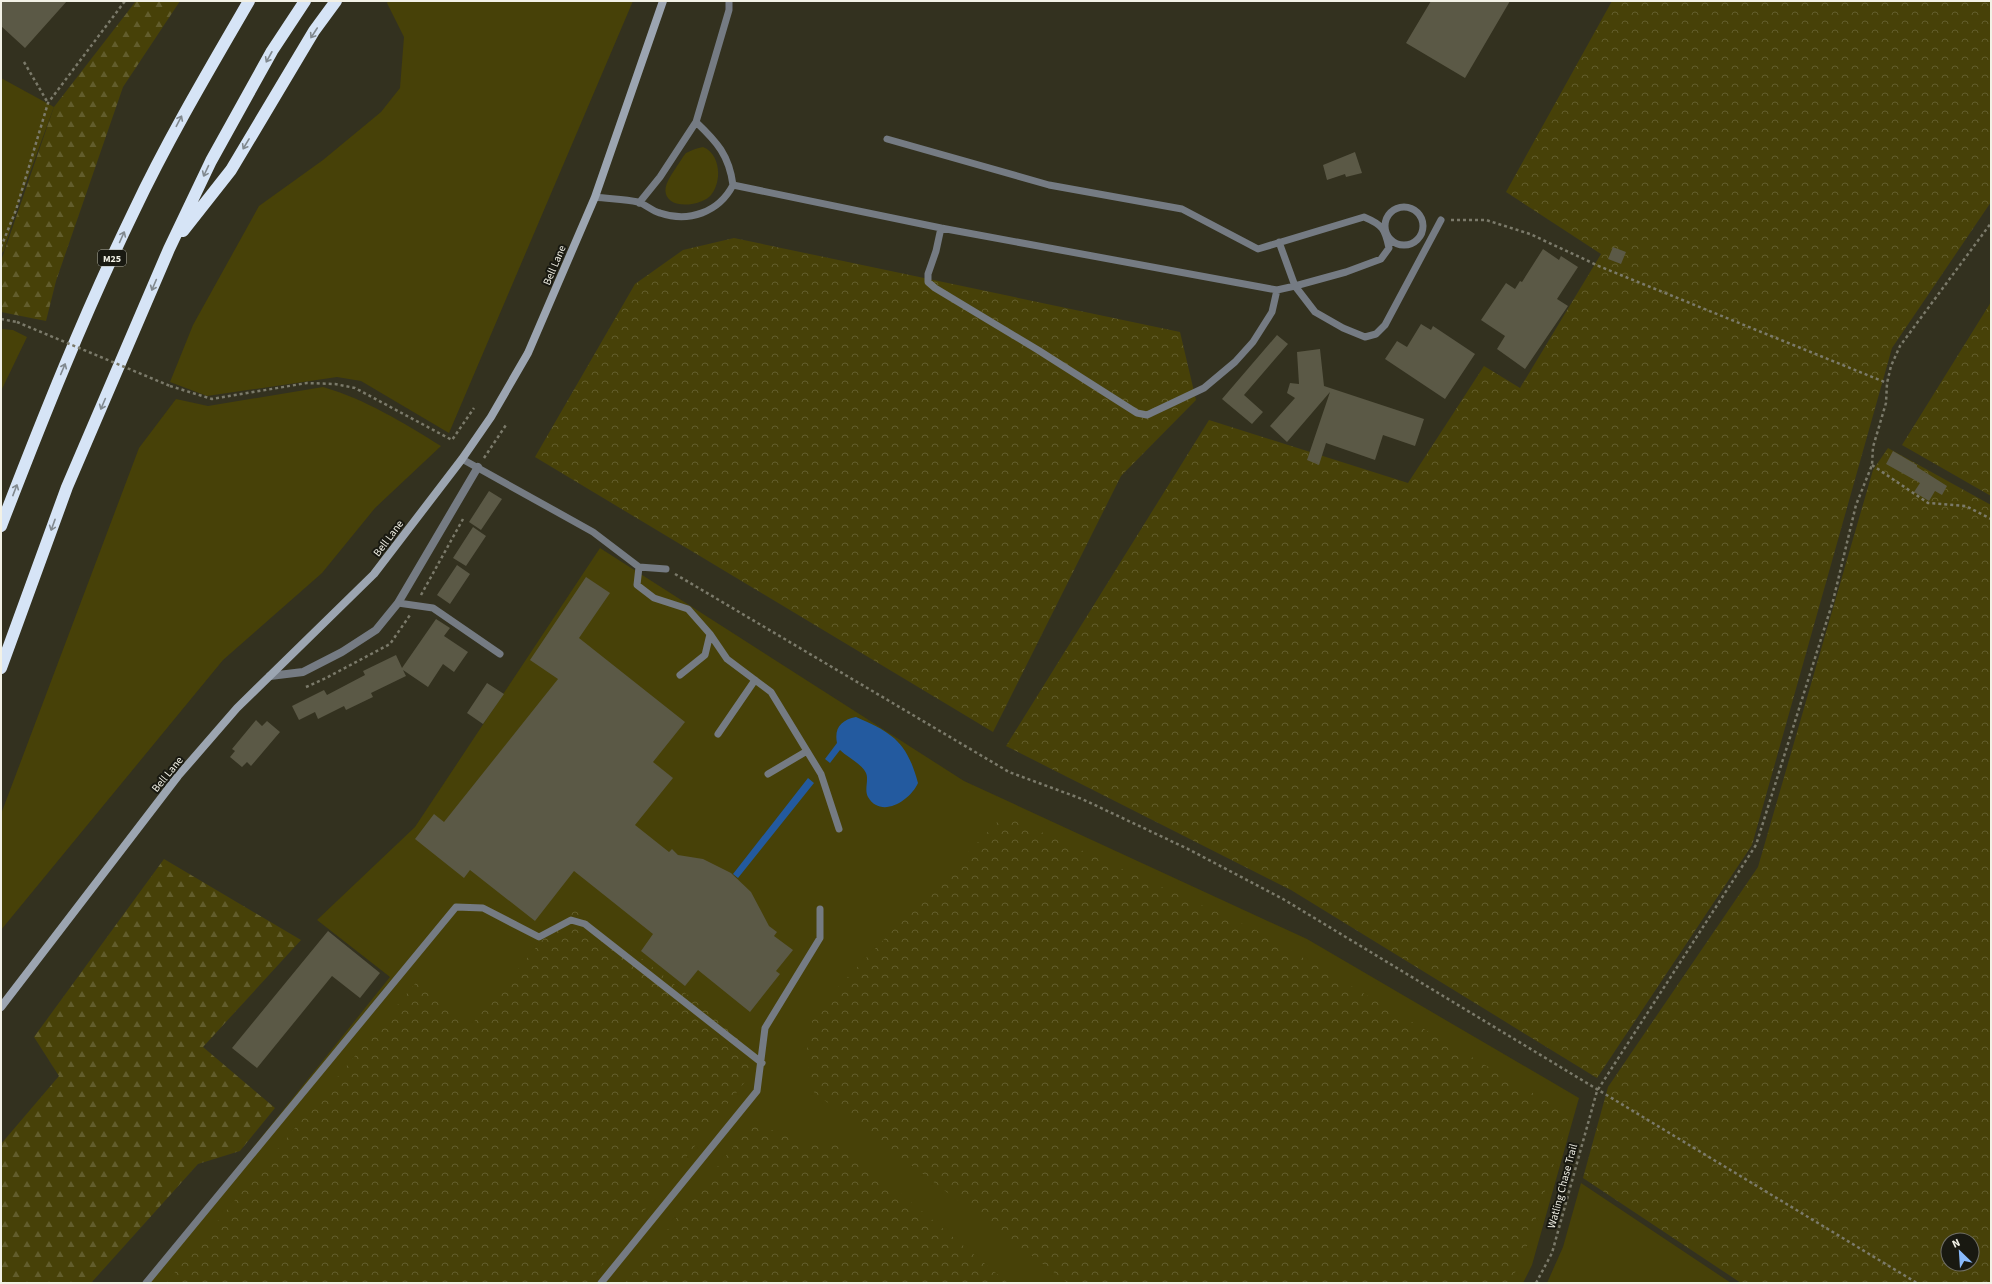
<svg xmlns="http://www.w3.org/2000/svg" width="1992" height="1284" font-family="'Source Sans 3',sans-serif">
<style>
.grass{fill:#474108}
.forest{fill:url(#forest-firs)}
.park{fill:url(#park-crowns);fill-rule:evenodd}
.water{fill:#235a9f}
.building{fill:#5b5946}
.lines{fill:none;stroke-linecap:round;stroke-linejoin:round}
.path{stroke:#7b7a6a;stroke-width:2.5;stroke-dasharray:3 3;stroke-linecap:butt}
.service{stroke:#757b83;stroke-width:7}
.minor{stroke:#757b83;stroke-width:8}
.secondary{stroke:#9ca5b1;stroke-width:8}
.motorway{stroke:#d6e4f6;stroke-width:12}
.path-bridge{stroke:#7b7a6a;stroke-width:2.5;stroke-dasharray:3 3;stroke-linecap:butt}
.oneway{stroke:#81898f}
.labels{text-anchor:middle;stroke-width:4;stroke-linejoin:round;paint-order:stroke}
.shield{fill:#191911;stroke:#b1b0a6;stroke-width:1}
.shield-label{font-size:10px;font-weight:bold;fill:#f2f1e6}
.street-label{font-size:11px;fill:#f2f1e6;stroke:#191911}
</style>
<defs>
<pattern id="forest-firs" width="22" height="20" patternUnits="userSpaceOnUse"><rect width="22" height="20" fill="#474108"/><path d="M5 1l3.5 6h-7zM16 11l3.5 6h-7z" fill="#625d2c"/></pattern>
<pattern id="park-crowns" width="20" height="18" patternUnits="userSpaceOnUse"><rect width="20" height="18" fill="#474108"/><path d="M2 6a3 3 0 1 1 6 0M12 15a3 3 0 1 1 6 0" fill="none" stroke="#625d2c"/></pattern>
</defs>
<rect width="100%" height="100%" fill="#33311f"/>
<path class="grass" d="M 388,1 L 633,1 L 449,433 L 361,381 L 337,377 L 207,396 L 170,382 L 193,325 L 259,206 L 323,160 L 381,112 L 400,88 L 404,37 L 387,3 Z
M 1,78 L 54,107 L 16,210 L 4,251 L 1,254 Z
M 703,147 C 721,154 722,182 711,195 C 707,200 698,203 692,204 C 685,205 677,205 671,201 C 658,191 671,176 677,166 C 680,162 683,156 686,153 C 692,150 697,148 703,147 Z
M 1,329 L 13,330 L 27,337 L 1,391 Z
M 323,387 C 365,399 404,423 441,446 L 375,508 L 322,573 L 223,660 L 1,930 L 1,814 L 139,448 L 176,399 L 208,406 Z
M 600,548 L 964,781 L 1307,939 L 1579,1098 L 1532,1265 L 1523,1283 L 144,1283 L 390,977 L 317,920 L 415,827 Z
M 1581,1183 L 1731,1283 L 1547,1283 L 1563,1247 Z"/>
<path class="forest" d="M 136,1 L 180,1 L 123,87 L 56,281 L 46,321 L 1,312 L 1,261 L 54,107 Z
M 164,859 L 301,940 L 203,1047 L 275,1108 L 240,1151 L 198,1164 L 91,1283 L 1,1283 L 1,1144 L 59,1076 L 34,1037 Z"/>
<path class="park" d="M 1612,1 L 1991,1 L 1991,202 L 1892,348 L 1752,845 L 1597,1078 L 1291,890 L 1006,746 L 1209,420 L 1408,483 L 1484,366 L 1520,388 L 1601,254 L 1506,192 Z
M 734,238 L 1180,332 L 1196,400 L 1121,476 L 993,732 L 535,457 L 635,284 L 683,250 Z
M 1991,302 L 1991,496 L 1902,445 Z
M 1888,448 L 1991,505 L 1991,1283 L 1741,1283 L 1583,1178 L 1608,1087 L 1758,867 L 1873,470 ZM 1948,1240 L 1972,1240 L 1972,1264 L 1948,1264 Z
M 1004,815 L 1256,930 L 1570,1115 L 1525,1252 L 1510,1283 L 1068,1283 L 811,1090 L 807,1047 L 814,1012 Z
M 574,905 L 765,1056 L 588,1283 L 166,1283 L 419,979 L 472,1024 L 538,945 Z
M 752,1123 L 808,1143 L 838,1141 L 1008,1283 L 625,1283 Z"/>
<path class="water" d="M 856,717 C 893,733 907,742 918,783 C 910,801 881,819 868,797 C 864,790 869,780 866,773 C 861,763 848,758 840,750 L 830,763 L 825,759 L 837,743 C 834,728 841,720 856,717 Z
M 808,778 L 814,783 L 738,878 L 733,874 Z"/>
<path class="building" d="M 1,1 L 67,1 L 25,48 L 1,26 Z
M 1431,1 L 1510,1 L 1465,78 L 1406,43 Z
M 1355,152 L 1362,173 L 1346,177 L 1345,174 L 1327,180 L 1323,165 Z
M 1613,247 L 1626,252 L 1621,264 L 1608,259 Z
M 1543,249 L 1559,260 L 1561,256 L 1578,267 L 1557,299 L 1568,306 L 1525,369 L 1497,349 L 1505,336 L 1481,320 L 1506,283 L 1515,289 L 1520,281 L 1522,282 Z
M 1421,324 L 1431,330 L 1433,326 L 1475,354 L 1445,399 L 1385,359 L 1397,341 L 1407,347 Z
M 1277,335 L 1288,344 L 1244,395 L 1263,412 L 1252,424 L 1222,399 Z
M 1320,349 L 1324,386 L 1424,419 L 1415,446 L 1383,435 L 1375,460 L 1326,443 L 1319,465 L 1307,460 L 1330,392 L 1287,442 L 1270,426 L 1295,398 L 1287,393 L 1290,383 L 1299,384 L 1297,352 Z
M 1893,451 L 1917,465 L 1917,467 L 1947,486 L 1942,495 L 1935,491 L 1929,501 L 1914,492 L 1920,483 L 1886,464 Z
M 489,491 L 502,499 L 481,530 L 469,522 Z
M 473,527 L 486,536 L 466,566 L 453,558 Z
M 457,565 L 470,574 L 450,604 L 437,595 Z
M 586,577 L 610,593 L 579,638 L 685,722 L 653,762 L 673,778 L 635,825 L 669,852 L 672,849 L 678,855 L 703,859 L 731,873 L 751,892 L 769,926 L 777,932 L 774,936 L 793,950 L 776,971 L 780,974 L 750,1012 L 698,970 L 685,986 L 641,951 L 653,934 L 574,871 L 535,921 L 470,870 L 464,878 L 415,839 L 434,814 L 444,822 L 558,679 L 530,660 Z
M 436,619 L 450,628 L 444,636 L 468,652 L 454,672 L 443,664 L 428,687 L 403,670 L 406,676 L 371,693 L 373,697 L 346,710 L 344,706 L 318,719 L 315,712 L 299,720 L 292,706 L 324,690 L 327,695 L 365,675 L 363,671 L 396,655 L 402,668 Z
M 487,683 L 504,694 L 483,724 L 467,713 Z
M 256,720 L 262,726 L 267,721 L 280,732 L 251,766 L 247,762 L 242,767 L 230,757 L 235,751 L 232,749 Z
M 328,931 L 380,973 L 360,998 L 332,976 L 257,1068 L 232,1048 Z"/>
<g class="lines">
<path class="path" d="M 24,62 L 48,103
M 1451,220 L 1486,220 L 1530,234 L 1601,267 L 1887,383
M 1,247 L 16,210 L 48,103 L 125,1
M 1,319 L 17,322
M 170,386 L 212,399 L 307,383 L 335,384 L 355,388 L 452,440 L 474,408
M 484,458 L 506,425
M 1872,465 L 1928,503 L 1966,506 L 1991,519
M 675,574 L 1009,772 L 1082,799 L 1188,849 L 1283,899 L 1917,1283
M 421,595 L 463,519
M 306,687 L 326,678 L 390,644 L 410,615
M 1536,1283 L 1552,1253 L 1597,1091 L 1756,845 L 1833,601 L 1856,505 L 1872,465 L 1873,447 L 1886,403 L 1887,383 L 1891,366 L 1900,346 L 1991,223"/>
<path class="service" d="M 696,122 C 717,142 729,155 733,185 L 941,228 L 1277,290 L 1295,286 L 1346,272 L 1381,259 L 1389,248 C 1385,229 1383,225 1364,217 L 1258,249 L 1182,209 L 1049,185 L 887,139
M 595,197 C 609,199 624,199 638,202 C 645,204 652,211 660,213 C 689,223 719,212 733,185
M 639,203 L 660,177 L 696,122 L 729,10 L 729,1
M1385 226a19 19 0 1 1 38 0a19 19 0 1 1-38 0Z
M 941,228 L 936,251 L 928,274 L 928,282 L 935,288 L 1038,350 L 1137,413 L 1147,415 L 1204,388 L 1235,362 L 1253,342 L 1272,312 L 1277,290
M 1279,242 L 1295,286 L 1315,312 L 1343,328 L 1365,337 L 1376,334 L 1385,325 L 1441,220
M 462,459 L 593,532 L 639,567 L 666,569
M 639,567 L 637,585 L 654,598 L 688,609 L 710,634 L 705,655 L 680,675
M 398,603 L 433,608 L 500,654
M 710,634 L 727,659 L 771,692 L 821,774 L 839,829
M 718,734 L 755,680
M 768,774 L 807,751
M 146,1283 L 456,907 L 483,908 L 539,937 L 571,920 L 585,924 L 762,1063
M 601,1283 L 757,1091 L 765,1028 L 820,938 L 820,909"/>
<path class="minor" d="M 270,676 L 303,672 L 342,652 L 376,630 L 398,603 L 478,467"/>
<path class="secondary" d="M 1,1007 L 178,776 L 237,708 L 374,574 L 462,459 L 491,417 L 528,353 L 595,197 L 663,1"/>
<path class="motorway" d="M 183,231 L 231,170 L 314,31 L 336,1
M 1,526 C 42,420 84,314 134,211 C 168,139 209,70 249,1
M 1,668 L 67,487 L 169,249 L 211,161 L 272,51 L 305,1"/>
<path class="path-bridge" d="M 17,322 L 170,386"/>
</g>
<defs><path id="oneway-shaft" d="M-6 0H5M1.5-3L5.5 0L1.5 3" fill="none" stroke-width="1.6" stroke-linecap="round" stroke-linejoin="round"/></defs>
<g class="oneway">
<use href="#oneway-shaft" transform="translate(314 33) rotate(123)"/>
<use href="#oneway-shaft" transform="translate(269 57) rotate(119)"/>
<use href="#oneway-shaft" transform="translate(179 121) rotate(-63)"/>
<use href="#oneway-shaft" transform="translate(246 144) rotate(121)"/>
<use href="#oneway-shaft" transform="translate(206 171) rotate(115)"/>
<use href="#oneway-shaft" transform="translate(122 237) rotate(-66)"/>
<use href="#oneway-shaft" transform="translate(154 285) rotate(113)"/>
<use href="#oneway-shaft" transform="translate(63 369) rotate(-67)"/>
<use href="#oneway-shaft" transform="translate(103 404) rotate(113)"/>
<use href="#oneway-shaft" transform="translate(15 490) rotate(-69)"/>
<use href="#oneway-shaft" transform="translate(53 525) rotate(110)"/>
</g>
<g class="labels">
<rect class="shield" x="98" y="250" width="28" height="16" rx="3"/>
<g class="shield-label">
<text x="112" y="262">M25</text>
</g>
<g class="street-label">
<text transform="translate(554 265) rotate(-67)" y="4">Bell Lane</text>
<text transform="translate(388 538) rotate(-53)" y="4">Bell Lane</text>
<text transform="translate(167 774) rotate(-51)" y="4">Bell Lane</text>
<text transform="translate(1562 1186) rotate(-75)" y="4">Watling Chase Trail</text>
</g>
</g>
<rect width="1992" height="1284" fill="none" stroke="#f2f1e6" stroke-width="4"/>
<g transform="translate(1960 1252) rotate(335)"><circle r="19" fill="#191911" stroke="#706f66"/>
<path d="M0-3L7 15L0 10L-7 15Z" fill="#89bafc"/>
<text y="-6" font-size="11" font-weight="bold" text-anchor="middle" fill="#f2f1e6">N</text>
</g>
</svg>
